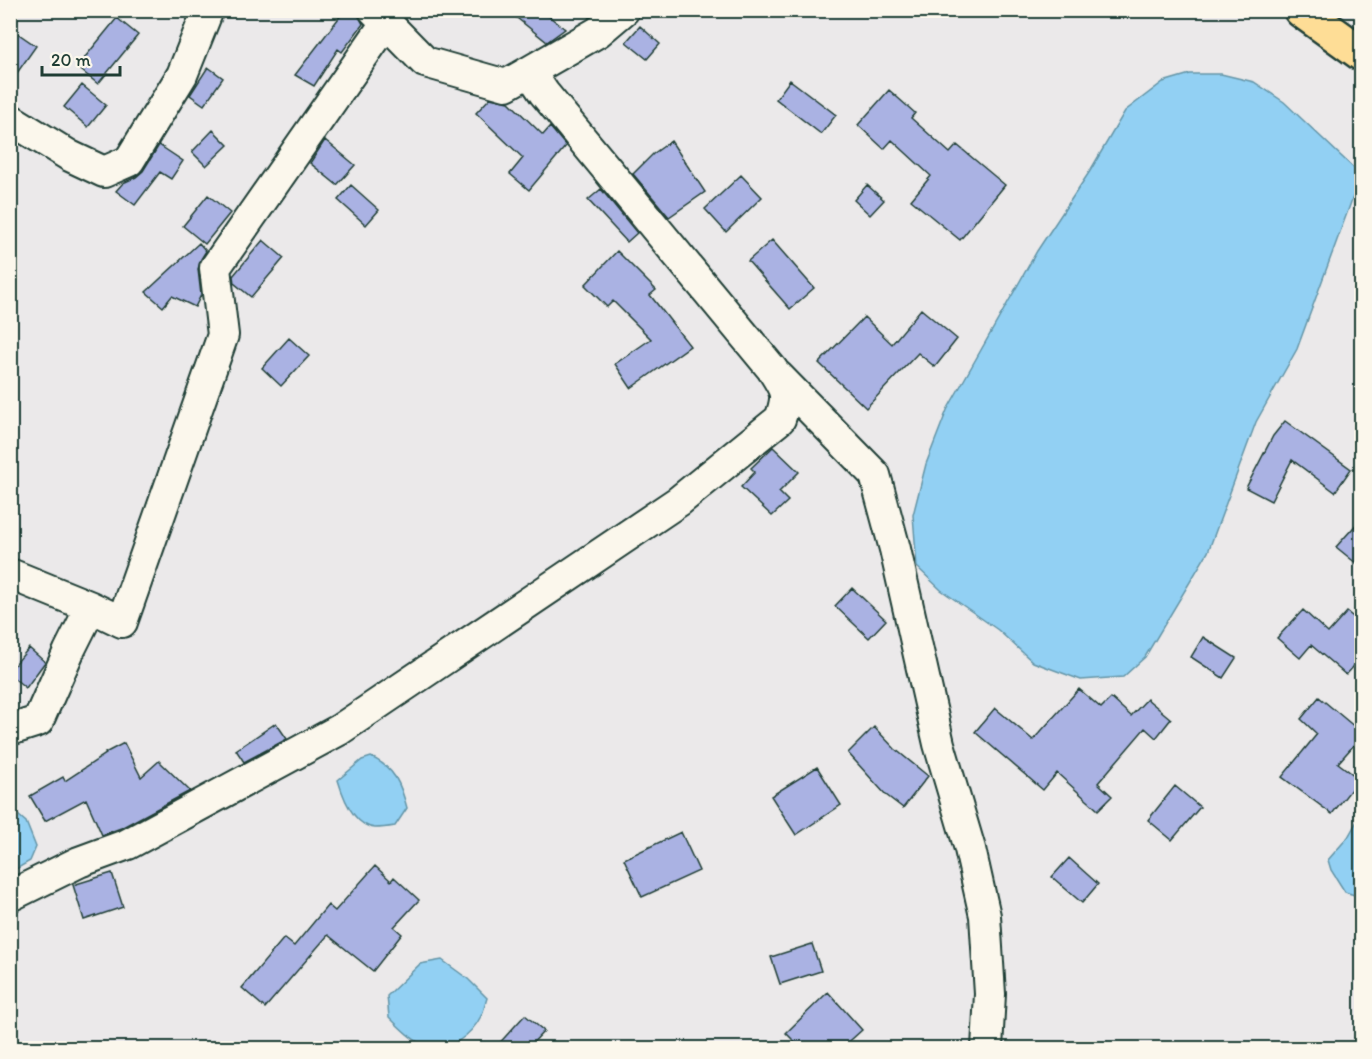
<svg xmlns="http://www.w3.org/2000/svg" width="1372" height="1059" font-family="Itim,sans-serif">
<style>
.water{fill:#92d0f3;stroke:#6495a7;stroke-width:1.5}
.building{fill:#aab2e3;stroke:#1f3d34;stroke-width:1.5}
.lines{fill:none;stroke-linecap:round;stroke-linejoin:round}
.minor-casing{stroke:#1f3d34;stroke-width:34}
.primary-casing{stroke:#1f3d34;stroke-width:38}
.minor{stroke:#fbf7ec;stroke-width:30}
.primary{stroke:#fedd96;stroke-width:33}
</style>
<rect width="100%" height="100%" fill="#ebe9ea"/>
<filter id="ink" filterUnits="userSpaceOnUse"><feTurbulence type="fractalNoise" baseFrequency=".0167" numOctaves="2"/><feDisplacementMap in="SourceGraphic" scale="12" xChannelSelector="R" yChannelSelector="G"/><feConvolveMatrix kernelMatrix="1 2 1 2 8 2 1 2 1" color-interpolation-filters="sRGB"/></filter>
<g filter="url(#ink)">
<path class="water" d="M 1190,74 L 1221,74 L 1254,82 L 1284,102 L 1361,175 L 1297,349 L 1256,422 L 1208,552 L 1145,657 L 1123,677 L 1081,680 L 1033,662 L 998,630 L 941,590 L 917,567 L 913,515 L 926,464 L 947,410 L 1037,251 L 1090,171 L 1125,111 L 1163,82 Z
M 371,757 C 395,768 401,785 407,808 L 395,826 C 389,827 381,828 375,828 C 354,826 343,797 338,780 L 362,760 Z
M 11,809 L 26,822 L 36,847 L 30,861 L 11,872 Z
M 1361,814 L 1361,897 L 1345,892 L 1331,870 L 1328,860 L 1348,837 Z
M 442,960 L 468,979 L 487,998 C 485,1004 484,1011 481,1016 C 473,1033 446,1056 427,1047 C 412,1040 401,1029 389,1017 L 387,996 L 420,964 Z"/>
<path class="building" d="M 345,10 L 357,10 L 358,15 L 363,24 L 342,52 L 338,49 L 314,86 L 295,75 Z
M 507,10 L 541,10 L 565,29 L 547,42 Z
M 117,18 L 138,35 L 98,84 L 77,67 Z
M 640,26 L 660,44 L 647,59 L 626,42 Z
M 10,28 L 36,46 L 10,83 Z
M 208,67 L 223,78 L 204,105 L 190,95 Z
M 790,80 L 836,115 L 821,134 L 776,99 Z
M 82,85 L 106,105 L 88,127 L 64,107 Z
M 889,90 L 915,113 L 911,118 L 950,153 L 957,145 L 1005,185 L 960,240 L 911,200 L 931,176 L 892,140 L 884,149 L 858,125 Z
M 490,98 L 509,102 L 543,135 L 550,127 L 566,146 L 529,190 L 510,174 L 523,158 L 476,113 Z
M 213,130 L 228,145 L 206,166 L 192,152 Z
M 325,140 L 355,165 L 337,185 L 310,163 Z
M 671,141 L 705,192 L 669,217 L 633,174 L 653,154 Z
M 159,145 L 183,161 L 171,179 L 160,172 L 135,205 L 116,191 L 123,183 L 136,177 L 143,171 Z
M 741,175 L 762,197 L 726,232 L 705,209 Z
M 351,185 L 379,210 L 366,225 L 338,200 Z
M 867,185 L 884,200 L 870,215 L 854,200 Z
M 601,189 L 637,233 L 627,242 L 588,200 Z
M 208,195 L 230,213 L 205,244 L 183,226 Z
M 263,240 L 284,258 L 251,297 L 234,283 L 233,276 Z
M 772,240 L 814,288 L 790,309 L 748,261 Z
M 199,243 L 206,251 L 201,259 L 198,269 L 201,295 L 195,307 L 172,296 L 163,307 L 146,292 Z
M 617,251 L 656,290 L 650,295 L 690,346 L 631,388 L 615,364 L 651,339 L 613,301 L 607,307 L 585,285 Z
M 921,309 L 957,339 L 935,367 L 918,353 L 866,408 L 819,363 L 864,317 L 892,344 Z
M 289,338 L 309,356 L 281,386 L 262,368 Z
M 1285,421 L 1351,469 L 1335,492 L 1292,460 L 1271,501 L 1246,488 L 1273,436 Z
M 773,447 L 799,472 L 779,492 L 788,501 L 772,516 L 741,487 L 755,472 L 751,468 Z
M 1362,518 L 1362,568 L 1336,547 Z
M 852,588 L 886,620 L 869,638 L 835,606 Z
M 1303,610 L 1328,633 L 1347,612 L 1362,624 L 1362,657 L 1346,675 L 1311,645 L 1300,658 L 1277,638 Z
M 1203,637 L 1236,658 L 1223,678 L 1191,657 Z
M 29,648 L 45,662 L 26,688 L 10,675 L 10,670 Z
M 1079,689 L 1101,708 L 1111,698 L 1131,716 L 1147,699 L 1171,719 L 1156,738 L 1145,728 L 1098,783 L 1112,796 L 1098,810 L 1057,773 L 1043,790 L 975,732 L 995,708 L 1033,740 Z
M 1319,697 L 1362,733 L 1362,736 L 1338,763 L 1359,779 L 1332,814 L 1282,777 L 1317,734 L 1301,719 Z
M 276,723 L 287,739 L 244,762 L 236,750 Z
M 874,727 L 895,749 L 928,776 L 903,808 L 886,795 L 848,753 Z
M 124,743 L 141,777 L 159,761 L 190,791 L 121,828 L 102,835 L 86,799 L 45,821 L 30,796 L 63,777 L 65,781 L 106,754 L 105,753 Z
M 817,767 L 841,805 L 796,835 L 771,796 Z
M 1175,786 L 1200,807 L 1172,840 L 1148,820 Z
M 681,832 L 699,871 L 642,897 L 624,859 Z
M 1069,858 L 1098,884 L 1082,903 L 1052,877 Z
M 375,866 L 391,881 L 394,877 L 419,900 L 394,927 L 402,934 L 373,971 L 328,935 L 265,1008 L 242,988 L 284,938 L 294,946 L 328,905 L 335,911 Z
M 112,873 L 123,907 L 84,920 L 73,885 Z
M 812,944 L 821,971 L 780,984 L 771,957 Z
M 828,992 L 862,1030 L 842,1048 L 801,1048 L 786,1033 Z
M 525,1015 L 544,1031 L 528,1048 L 495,1048 Z"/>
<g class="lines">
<g class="minor-casing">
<path id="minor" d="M 374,10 L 425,62 L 506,85 L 598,32 L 624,10
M 10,119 L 70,156 L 104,172 L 129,161 L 182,75 L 208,10
M 778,376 L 875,475 L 895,549 L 939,744 L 970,849 L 985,916 L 990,994 L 987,1048
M 10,574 L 91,607 L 69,651 L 38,721 L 10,730
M 91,607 L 122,622 L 223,335 L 215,268 L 386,23
M 10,896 L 79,862 L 128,844 L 339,730 L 679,501 L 780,419 C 789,394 786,391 772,369 L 544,93 L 530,72"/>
</g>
<g class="primary-casing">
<path id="primary" d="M 1301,10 L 1362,54"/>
</g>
<use href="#minor" class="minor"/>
<use href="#primary" class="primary"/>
</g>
</g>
<rect width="1372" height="1059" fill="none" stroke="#fbf7ec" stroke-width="36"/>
<rect x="18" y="18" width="1336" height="1023" fill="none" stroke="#1f3d34" stroke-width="2" filter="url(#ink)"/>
<path d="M42 66v9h78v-9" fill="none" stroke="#1f3d34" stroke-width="3"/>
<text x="51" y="66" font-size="18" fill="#1f3d34" stroke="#fbf7ec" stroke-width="4.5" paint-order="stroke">20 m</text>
</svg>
